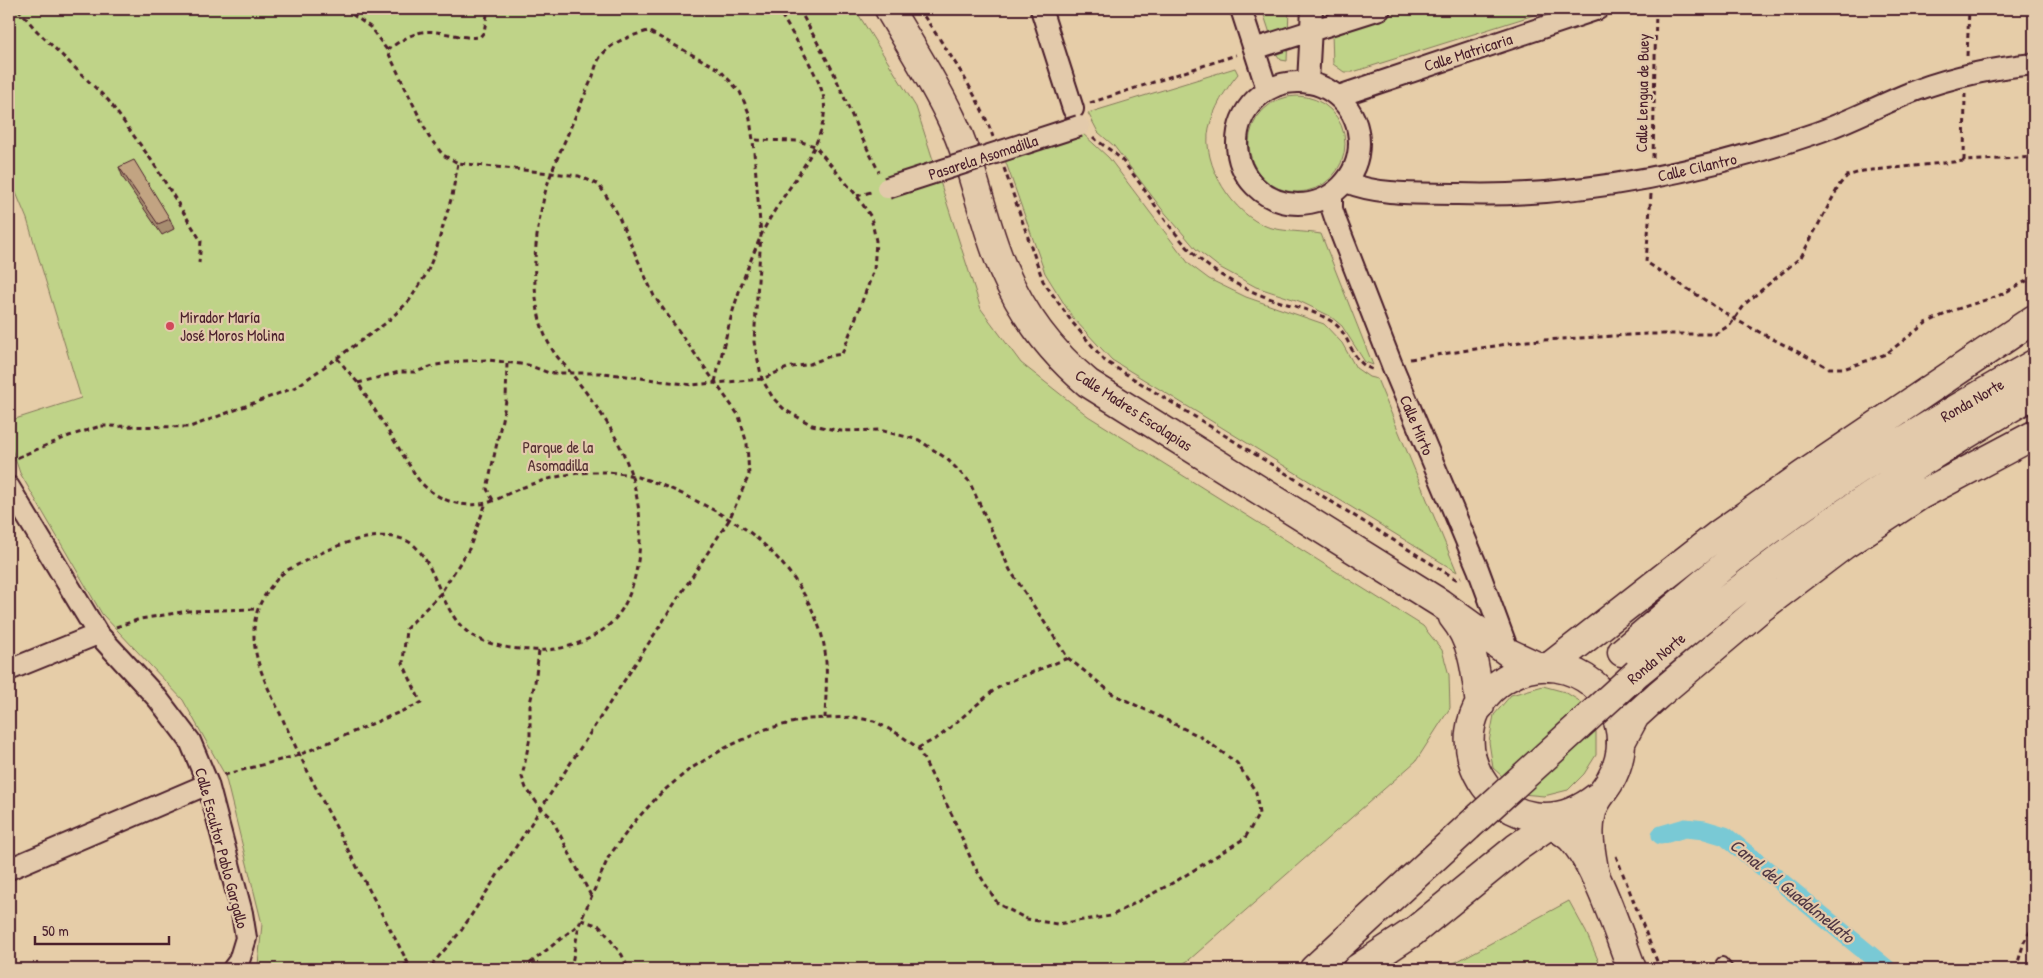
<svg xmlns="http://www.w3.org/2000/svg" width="2043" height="978" font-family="'Patrick Hand',sans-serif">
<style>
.green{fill:#bfd388;stroke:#84795a}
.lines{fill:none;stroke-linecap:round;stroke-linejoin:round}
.canal{stroke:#79c9d5;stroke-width:19}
.lane-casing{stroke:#4a1f2b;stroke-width:14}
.street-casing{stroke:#4a1f2b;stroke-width:24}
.secondary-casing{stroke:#4a1f2b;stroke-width:31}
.highway-casing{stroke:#4a1f2b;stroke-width:31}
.path{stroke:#4a1f2b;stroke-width:3;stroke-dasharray:5 4;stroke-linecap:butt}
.lane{stroke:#e3caab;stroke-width:10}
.street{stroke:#e3caab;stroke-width:20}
.secondary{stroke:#e3caab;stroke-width:28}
.highway{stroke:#e3caab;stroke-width:28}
.street-bridge-casing{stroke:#4a1f2b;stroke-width:24;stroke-linecap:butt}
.highway-bridge-casing{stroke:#4a1f2b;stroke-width:31;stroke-linecap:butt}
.street-bridge{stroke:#e3caab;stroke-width:20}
.highway-bridge{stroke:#e3caab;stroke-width:28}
.wall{fill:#a78d70;stroke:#4a1f2b}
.building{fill:#c2a482;stroke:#4a1f2b}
.poi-dot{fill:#d1495b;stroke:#e3caab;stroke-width:2}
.labels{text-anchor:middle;stroke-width:4.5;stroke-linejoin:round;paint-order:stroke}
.street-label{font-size:16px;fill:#4a1f2b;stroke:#e3caab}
.poi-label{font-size:16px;fill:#4a1f2b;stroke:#e3caab;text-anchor:start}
.park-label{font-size:16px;fill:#563134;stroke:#e3caab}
.water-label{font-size:18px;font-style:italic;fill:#513844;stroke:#e3caab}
</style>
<rect width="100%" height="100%" fill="#e6cda8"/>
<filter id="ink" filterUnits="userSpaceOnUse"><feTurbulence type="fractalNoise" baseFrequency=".02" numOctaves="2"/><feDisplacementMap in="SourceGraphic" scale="10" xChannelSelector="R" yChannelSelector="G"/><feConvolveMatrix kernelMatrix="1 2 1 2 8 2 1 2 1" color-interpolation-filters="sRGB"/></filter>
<g filter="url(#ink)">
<path class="green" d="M 9,9 L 855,9 L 916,107 L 981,309 L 1021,363 L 1088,416 L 1423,626 L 1442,650 L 1449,675 L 1450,708 L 1416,761 L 1189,960 L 1174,969 L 254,969 L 258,965 L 262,924 L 225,775 L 183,700 L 102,614 L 20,473 L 9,441 L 9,421 L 81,398 L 27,219 L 9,176 Z
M 1262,9 L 1289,9 L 1287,61 L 1281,60 L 1277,55 Z
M 1408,9 L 1553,9 L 1353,72 L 1344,72 L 1333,64 L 1332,33 Z
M 1235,68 L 1238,74 C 1225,90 1214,108 1209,128 C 1201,164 1233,215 1268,227 C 1285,232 1303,231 1321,234 L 1373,365 L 1365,362 L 1342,326 L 1330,316 L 1299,301 L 1256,287 L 1219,267 L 1196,249 L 1161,208 L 1114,146 L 1098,132 L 1088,113 Z
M1249 144a48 48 0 1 1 96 0a48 48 0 1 1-96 0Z
M 1081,132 L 1109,158 L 1189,264 L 1209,279 L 1246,297 L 1324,324 L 1342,343 L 1356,368 L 1369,377 L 1377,379 L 1457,572 L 1112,360 L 1073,318 L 1045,273 L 1005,160 Z
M 1543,686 L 1565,692 L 1578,700 L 1587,710 L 1596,732 L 1596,755 L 1584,774 L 1568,790 L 1544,796 L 1522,794 L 1493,768 L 1489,742 L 1494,715 L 1511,695 Z
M 1569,901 L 1586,932 L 1602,969 L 1443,969 Z"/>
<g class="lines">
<path class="canal" d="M 1661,835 L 1685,828 L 1705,830 L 1725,836 L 1887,969"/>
<g class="lane-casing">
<path id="lane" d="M 1722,963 L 1727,969"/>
</g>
<g class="street-casing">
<path id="street" d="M 1041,9 L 1073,109
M 1241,9 L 1267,89
M 1254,49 L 1380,9
M1237 143a61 61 0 1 1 122 0a61 61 0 1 1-122 0Z
M 1308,82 L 1312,9
M 1339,96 L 1598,9
M 1346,182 C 1380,196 1421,193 1458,194 C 1579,198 1702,172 1816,133 C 1851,121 1883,103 1917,90 C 1955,76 1994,68 2034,64
M 1332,194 L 1332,209 L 1336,221 L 1392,365 L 1478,569 L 1509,653
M 9,487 L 98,634 L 158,699 L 190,741 L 208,784 L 242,913 L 246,938 L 239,961 L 233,969
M 9,670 L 98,634
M 9,869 L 208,784"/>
</g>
<g class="secondary-casing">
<path id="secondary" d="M 889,9 C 910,45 933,80 951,118 C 974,166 982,220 1003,269 C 1022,313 1051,352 1088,383 L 1440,603 L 1509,653 L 1539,667
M 1453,617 C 1474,642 1476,674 1480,706
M 1535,817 C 1548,823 1560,828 1571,838 C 1597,865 1618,933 1632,969
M 1595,876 C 1592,856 1586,833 1592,812 C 1595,800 1602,794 1609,783 C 1619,766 1624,745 1619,725 C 1613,699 1593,678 1567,670 C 1546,664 1524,667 1505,679 C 1418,736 1508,867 1597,797"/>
</g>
<g class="highway-casing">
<path id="highway" d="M 1622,652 C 1659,621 1695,589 1732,559 C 1827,485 1930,423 2034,364
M 1549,667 L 1719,534 L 1803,475 L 2034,319
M 1637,673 C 1692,628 1746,582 1804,541 C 1878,488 1955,440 2034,394
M 1621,742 L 1635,716 L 1658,695 L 1761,608 L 1844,545 L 1919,496 L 2034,435
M 1314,969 L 1468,827
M 1357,969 L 1413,932 L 1516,848 L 1562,816"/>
</g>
<path class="path" d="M 18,9 L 37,31 L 108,100 L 152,161 L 201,241 L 199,263
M 345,9 L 370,27 L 387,50 L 429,137 L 443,155 L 458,163 L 579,176 L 599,185 L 616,211 L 654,296 L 739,416 L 747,444 L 749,475 L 729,520 L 461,931 L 428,969
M 799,9 L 833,71 L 858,130 L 879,172
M 919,9 C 945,47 978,93 993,137
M 387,50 C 396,44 407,36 418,33 C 434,27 461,40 480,37 L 484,32 L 488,9
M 1967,56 L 1969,9
M 1090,103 L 1236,55
M 1093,137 C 1104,147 1116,152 1125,164 C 1154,199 1174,242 1212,269 C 1229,281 1247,290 1266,297 C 1289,306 1314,309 1334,323 C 1352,337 1350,364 1375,370
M 1653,158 L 1656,9
M 1964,161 L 1965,94
M 1004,168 L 1043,281 L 1072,322 L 1105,361 L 1456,579 L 1461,577
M 1651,194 L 1646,262 L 1736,320 L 1829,368 L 1846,368 L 1886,354 L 1926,323 L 1954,310 L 1998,296 L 2034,277
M 857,196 L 871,192
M 337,358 L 358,383 L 418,479 C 434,499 460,509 486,503 C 499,500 511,491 524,487 C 551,477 577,471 606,472 C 646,474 684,494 719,513 C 728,519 739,524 748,531 C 778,554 805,588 818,624 C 830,654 826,686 825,718
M 1410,359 L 1527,341 L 1648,334 L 1715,334 L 1730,325 L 1746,303 L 1801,257 L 1840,184 L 1847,176 L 1863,171 L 1964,161 L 2034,157
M 715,382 C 722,354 728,325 737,298 C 743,278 752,257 760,238 C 778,194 830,148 824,100 C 822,79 789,29 778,9
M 358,383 L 399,372 L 415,372 L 436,365 L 462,361 L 489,360 L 528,365 L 549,373 L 604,373 L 692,385 L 762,379 L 787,368 L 810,364 L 830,356 L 842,354 L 874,270 L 876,241 L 871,217 L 857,196 L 815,146 L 798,141 L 753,140
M 9,461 L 69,436 L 101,426 L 190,427 L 296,387 L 386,323 L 409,301 L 427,273 L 436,250 L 452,196 L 458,163
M 493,500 L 487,489 L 506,401 L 507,362
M 116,627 L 140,619 L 188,611 L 256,609
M 539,651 L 535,682 L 530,703 L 530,737 L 522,777 L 526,788 L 540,807 L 551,817 L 591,896
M 918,748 L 939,737 L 993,691 L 1006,683 L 1068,658
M 224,775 L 299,755 L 421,703 L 403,663 L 406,629 L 440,594 L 469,549 L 486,503
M 1616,856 L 1660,969
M 581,920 L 600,926 L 622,955 L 628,969
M 312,969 L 329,965 L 358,969
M 396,969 L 408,963
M 416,969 L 408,963 C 366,883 322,804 284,722 C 272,695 255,667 254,637 C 253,612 262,596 279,577 C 285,570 296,566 305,561 C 332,547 374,528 405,540 C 436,552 438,615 473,636 C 491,646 512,649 532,650 C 560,652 594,642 614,620 C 638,594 644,539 638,505 C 630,451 604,415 571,373 C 565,365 557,358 552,349 C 528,312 533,244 543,202 C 548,175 562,149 572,124 C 579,108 586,92 593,76 C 595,69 597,60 602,55 C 613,41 631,36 648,31 L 719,69 L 740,92 L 749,113 L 753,140 L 761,235 L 754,342 L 762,379 L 773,398 L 785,410 L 812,425 L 841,431 L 879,430 L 919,440 L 947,459 L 969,481 L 1010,570 L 1068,658 L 1113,694 L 1201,737 L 1237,763 L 1256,792 L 1259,814 L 1245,838 L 1178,880 L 1111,916 L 1057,924 L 1027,919 L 998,904 L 974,866 L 952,815 L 918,748 L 900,735 L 874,721 L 853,717 L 808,719 L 766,729 L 725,748 L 690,769 L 661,793 L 636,820 L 609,856 L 579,925 L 571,969
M 523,969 L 578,925
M 2016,969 L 2024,942 L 2034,925"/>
<use href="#lane" class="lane"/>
<use href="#street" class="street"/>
<use href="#secondary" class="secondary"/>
<use href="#highway" class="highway"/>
<g class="street-bridge-casing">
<path id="street-bridge" d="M 887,188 L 1079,126"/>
</g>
<g class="highway-bridge-casing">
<path id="highway-bridge" d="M 1468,827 L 1637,673"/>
</g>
<use href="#street-bridge" class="street-bridge"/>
<use href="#highway-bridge" class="highway-bridge"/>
</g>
<path class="wall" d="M 119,167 L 170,219 L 174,229 L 162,235 L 123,178 Z"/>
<path class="building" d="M 134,160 L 170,219 L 158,224 L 119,167 Z"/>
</g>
<circle class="poi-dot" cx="170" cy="326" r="5"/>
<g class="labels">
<g class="street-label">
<text transform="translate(1468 52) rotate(-18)" y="6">Calle Matricaria</text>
<text transform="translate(1642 93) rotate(-89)" y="6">Calle Lengua de Buey</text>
<text transform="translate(983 157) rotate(-18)" y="6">Pasarela Asomadilla</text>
<text transform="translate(1697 167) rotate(-13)" y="6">Calle Cilantro</text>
<text transform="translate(1972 400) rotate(-30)" y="6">Ronda Norte</text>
<text transform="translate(1134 410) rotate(33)" y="6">Calle Madres Escolapias</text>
<text transform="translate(1417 425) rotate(67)" y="6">Calle Mirto</text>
<text transform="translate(1656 658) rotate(-40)" y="6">Ronda Norte</text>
<text transform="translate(222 848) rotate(75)" y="6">Calle Escultor Pablo Gargallo</text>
</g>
<g class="poi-label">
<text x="180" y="323">Mirador María<tspan x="180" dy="18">José Moros Molina</tspan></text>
</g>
<g class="park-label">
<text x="558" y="453">Parque de la<tspan x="558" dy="18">Asomadilla</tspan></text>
</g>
<g class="water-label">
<text transform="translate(1792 891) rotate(39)" y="6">Canal del Guadalmellato</text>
</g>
</g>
<rect width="2043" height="978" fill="none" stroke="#e3caab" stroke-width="30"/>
<rect x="15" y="15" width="2013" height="948" fill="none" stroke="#4a1f2b" stroke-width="2" filter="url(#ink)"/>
<path d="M35 936v8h134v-8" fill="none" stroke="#4a1f2b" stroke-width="2.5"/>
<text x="42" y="936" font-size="15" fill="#4a1f2b" stroke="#e3caab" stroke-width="4" paint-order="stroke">50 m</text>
</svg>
